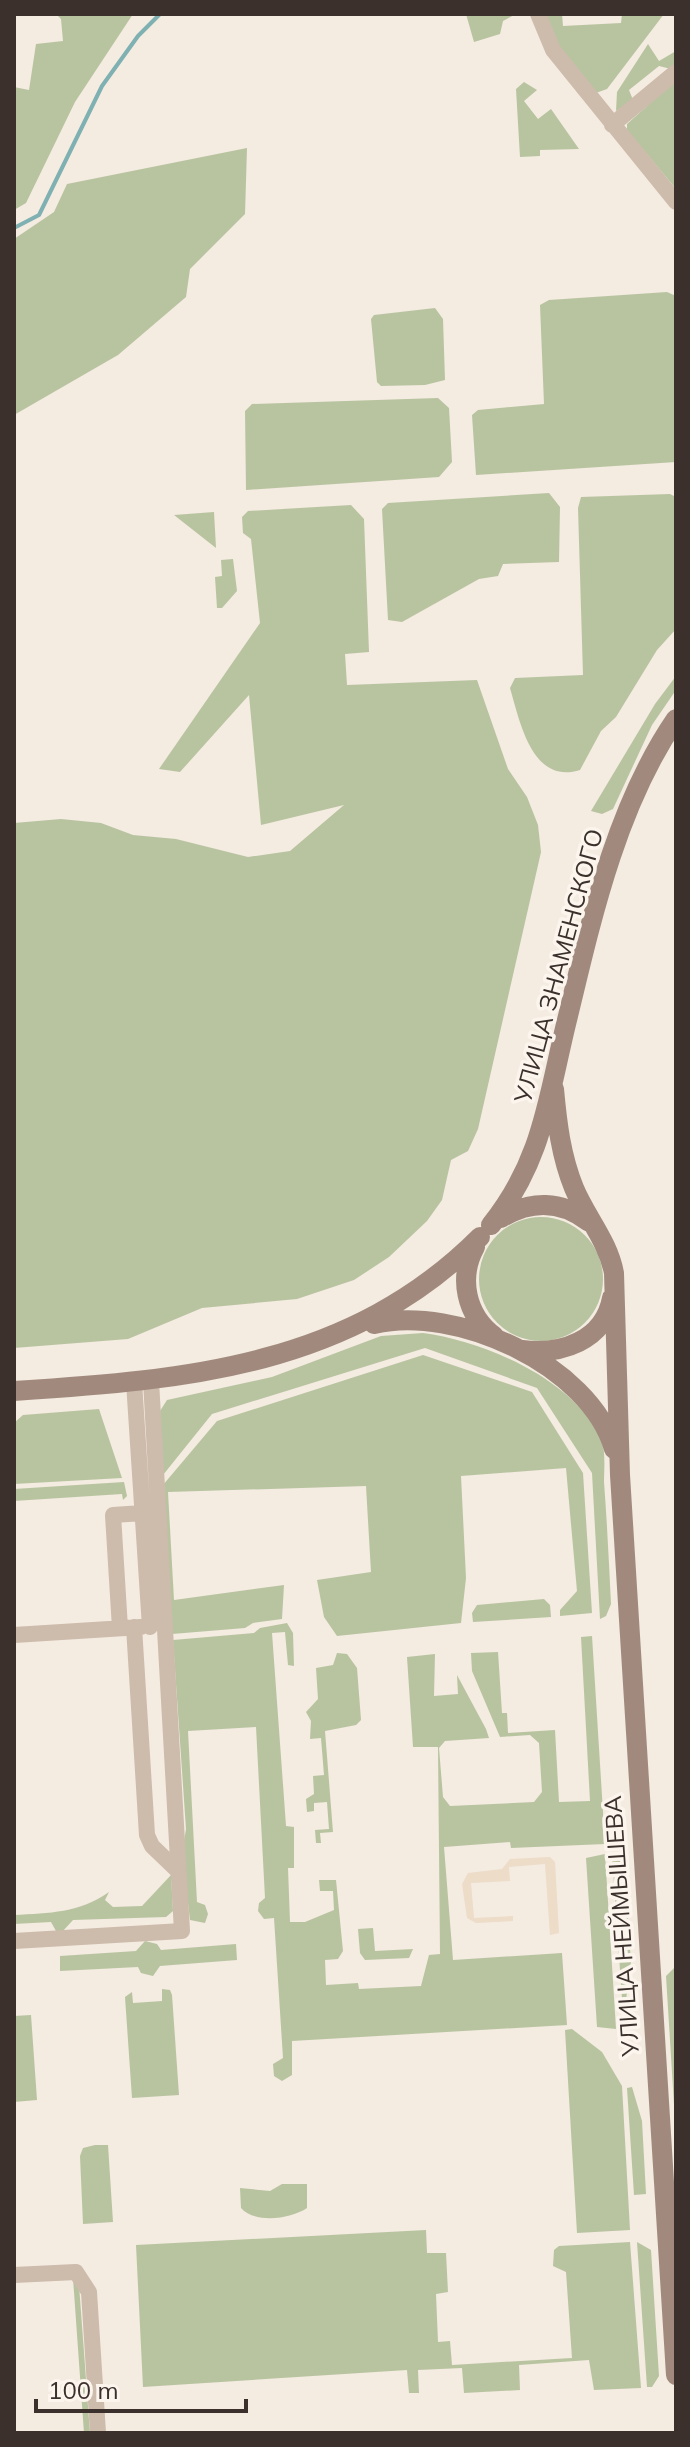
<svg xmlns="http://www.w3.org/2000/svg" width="690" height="2447" font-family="Mulish,sans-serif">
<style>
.green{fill:#b8c4a0}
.plaza{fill:#ecdcc8}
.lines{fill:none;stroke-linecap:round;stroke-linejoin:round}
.stream{stroke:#7fb0b2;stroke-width:4}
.street{stroke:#cdbbac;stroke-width:16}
.secondary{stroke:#a18a7d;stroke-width:20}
.labels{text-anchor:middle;stroke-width:7;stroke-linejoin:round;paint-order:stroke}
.street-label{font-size:24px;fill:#3b302b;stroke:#fbf5ee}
</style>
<rect width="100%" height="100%" fill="#f4ebe1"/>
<path class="green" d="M 56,14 L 133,14 L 75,102 L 26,203 L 14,210 L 14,87 L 29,90 L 36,44 L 63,41 L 61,19 Z
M 466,14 L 516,14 L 503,21 L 500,34 L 474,42 Z
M 543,14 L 562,14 L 563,26 L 621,23 L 622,14 L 664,14 L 607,89 L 593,94 L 555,48 Z
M 648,44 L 659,61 L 676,51 L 676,65 L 671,69 L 659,66 L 629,90 L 633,100 L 616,111 L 617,92 Z
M 676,80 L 676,189 L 627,130 L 627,124 Z
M 524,82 L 537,90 L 524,101 L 538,119 L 551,109 L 579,149 L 540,150 L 540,156 L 520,157 L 516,89 Z
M 247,148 L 245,214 L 190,269 L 186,297 L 118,355 L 14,415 L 14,239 L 54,212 L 67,184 Z
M 667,292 L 676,296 L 676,462 L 476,475 L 472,415 L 478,410 L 544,404 L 540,305 L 549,300 Z
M 435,308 L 443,319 L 445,380 L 425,385 L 381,386 L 377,382 L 371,319 L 374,315 Z
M 438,398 L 449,408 L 452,462 L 439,477 L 246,490 L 245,411 L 252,404 Z
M 549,493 L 560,507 L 559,562 L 503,564 L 498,576 L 479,579 L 402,622 L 388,620 L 382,509 L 388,503 Z
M 670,494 L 676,497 L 676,629 L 657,650 L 616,717 L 601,731 L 580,770 C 532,785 520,722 510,688 L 515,678 L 583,675 L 578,508 L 581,497 Z
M 351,505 L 364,519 L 369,652 L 345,654 L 347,685 L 477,680 L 508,769 L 527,797 L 538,825 L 541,852 L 478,1129 L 468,1151 L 451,1160 L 442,1200 L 427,1221 L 389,1257 L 354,1280 L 297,1299 L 202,1308 L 128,1339 L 14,1348 L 14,823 L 61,819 L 101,823 L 133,835 L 176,839 L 248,857 L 290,851 L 344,805 L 261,825 L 249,695 L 180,772 L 159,769 L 260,623 L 251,539 L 243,533 L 242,517 L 248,511 Z
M 214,512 L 216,548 L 174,515 Z
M 233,559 L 237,591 L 222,608 L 217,608 L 215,577 L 222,576 L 221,560 Z
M 676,676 L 676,690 L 652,725 L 613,809 L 602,814 L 591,811 L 655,704 Z
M479 1279a62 62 0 1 1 124 0a62 62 0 1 1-124 0Z
M 423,1333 C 484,1341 575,1380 601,1439 C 606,1451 604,1469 604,1482 C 607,1522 609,1563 611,1604 L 606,1616 L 600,1619 L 592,1473 L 537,1388 L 425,1348 L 212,1414 L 163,1475 L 160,1411 L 167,1400 L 272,1377 L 381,1336 Z
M 423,1355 L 532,1392 L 583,1473 L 592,1613 L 560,1616 L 560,1610 L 577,1591 L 566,1468 L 461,1476 L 466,1578 L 461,1623 L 337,1636 L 324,1617 L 317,1580 L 371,1572 L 366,1486 L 168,1492 L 174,1600 L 284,1585 L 282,1619 L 253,1623 L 245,1628 L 172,1634 L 163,1485 L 217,1421 Z
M 99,1409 L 122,1478 L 14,1484 L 14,1423 L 23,1415 Z
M 124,1482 L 127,1496 L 123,1500 L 122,1494 L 14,1501 L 14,1489 Z
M 544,1599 L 550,1605 L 551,1617 L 473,1622 L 472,1613 L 477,1605 Z
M 287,1623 L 293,1633 L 294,1666 L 288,1665 L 285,1632 L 272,1633 L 286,1826 L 294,1827 L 294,1868 L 288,1868 L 290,1922 L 305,1922 L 334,1910 L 333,1891 L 320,1891 L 319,1880 L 336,1880 L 343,1951 L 338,1959 L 325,1960 L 326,1985 L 358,1983 L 359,1989 L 421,1986 L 429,1955 L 440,1954 L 438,1747 L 413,1747 L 407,1657 L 435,1654 L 434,1696 L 458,1694 L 457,1675 L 486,1729 L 489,1738 L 445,1741 L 439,1748 L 443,1797 L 450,1806 L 534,1802 L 542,1792 L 539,1743 L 530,1735 L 500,1737 L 472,1671 L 471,1653 L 498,1652 L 502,1713 L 507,1713 L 508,1733 L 555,1730 L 559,1802 L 590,1801 L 581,1637 L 592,1636 L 605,1844 L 511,1848 L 510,1842 L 444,1847 L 453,1960 L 562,1953 L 567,2025 L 292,2041 L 292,2075 L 282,2081 L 274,2076 L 273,2064 L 283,2058 L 274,1918 L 264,1919 L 258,1911 L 259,1903 L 265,1898 L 256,1727 L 188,1731 L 197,1902 L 205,1905 L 208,1914 L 205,1923 L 190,1920 L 182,1853 L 186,1829 L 173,1640 L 254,1633 L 260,1628 Z
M 337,1653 L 347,1654 L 357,1668 L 361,1720 L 356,1725 L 325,1731 L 333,1832 L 320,1833 L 321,1843 L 316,1843 L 315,1830 L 329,1829 L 327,1802 L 314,1803 L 314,1811 L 307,1812 L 306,1799 L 314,1794 L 313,1776 L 324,1775 L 321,1738 L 310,1739 L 311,1721 L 306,1712 L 318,1699 L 316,1668 L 333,1665 Z
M 605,1854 L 616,2029 L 597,2027 L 586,1858 Z
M 612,1855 L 624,1864 L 631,1962 L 626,2000 L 622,1999 Z
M 171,1875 L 173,1911 L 166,1917 L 73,1920 L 62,1932 L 56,1931 L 51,1922 L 14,1924 L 14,1915 C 50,1913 79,1913 109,1892 L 105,1900 L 113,1907 L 142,1906 Z
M 373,1928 L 375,1951 L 413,1949 L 409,1958 L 365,1960 L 360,1953 L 358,1929 Z
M 145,1941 L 157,1944 L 161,1950 L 236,1944 L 237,1960 L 160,1966 L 153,1976 L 141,1973 L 138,1967 L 60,1971 L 60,1956 L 136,1951 Z
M 676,1966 L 676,2137 L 666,1976 Z
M 162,1989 L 170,1990 L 172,1995 L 179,2095 L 132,2098 L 125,1997 L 132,1992 L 133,2003 L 162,2001 Z
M 31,2015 L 37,2100 L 14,2102 L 14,2016 Z
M 572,2029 L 602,2052 L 622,2086 L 630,2230 L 577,2233 L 565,2030 Z
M 632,2087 L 642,2121 L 646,2194 L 634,2195 L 627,2088 Z
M 95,2145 L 108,2145 L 113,2222 L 83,2224 L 80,2156 L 83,2148 Z
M 282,2184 L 307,2184 L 307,2208 C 291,2219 255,2224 241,2208 L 240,2188 L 270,2191 Z
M 426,2230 L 427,2253 L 446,2253 L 448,2292 L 436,2294 L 438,2342 L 450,2341 L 452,2365 L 572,2358 L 566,2272 L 553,2266 L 554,2250 L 559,2246 L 630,2242 L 641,2388 L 594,2390 L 589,2360 L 519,2365 L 520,2390 L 464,2393 L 462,2368 L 418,2370 L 419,2393 L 409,2393 L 407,2370 L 143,2387 L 136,2245 Z
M 637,2242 L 651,2250 L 659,2376 L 652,2387 L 647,2387 Z
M 73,2278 L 79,2285 L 90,2433 L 84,2433 Z"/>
<path class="plaza" d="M 550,1857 L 555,1862 L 559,1933 L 550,1935 L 545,1864 L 509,1867 L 510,1881 L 471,1883 L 474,1918 L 513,1916 L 513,1921 L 476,1923 L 467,1918 L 462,1884 L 468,1873 L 502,1869 L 510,1859 Z"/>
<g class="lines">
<path class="stream" d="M 14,228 L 39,215 L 102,86 L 138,36 L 160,14"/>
<path class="street" d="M 538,14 L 553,50 L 676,202
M 612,125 L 676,72
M 134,1382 L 150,1627
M 134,1627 L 147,1835 L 152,1846 L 177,1870
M 120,1628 L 113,1515 L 143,1513
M 14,1635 L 141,1627
M 14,1941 L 182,1931 L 151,1381
M 14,2275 L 76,2272 L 89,2292 L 98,2433"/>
<path class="secondary" d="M 554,1089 C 557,1123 561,1156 574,1188 C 586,1217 608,1241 614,1273 L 620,1475 L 676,2375
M 501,1218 C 531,1200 561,1200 589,1222
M 491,1225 C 544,1159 548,1095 568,1016 C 592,916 617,805 676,719
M 475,1247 C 458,1278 466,1315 494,1336
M 374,1324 C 455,1304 590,1365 614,1449
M 522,1350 C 561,1355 604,1341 612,1298
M 14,1391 C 187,1380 351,1366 480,1237"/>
</g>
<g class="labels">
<g class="street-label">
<text transform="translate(559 966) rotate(-75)" y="8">УЛИЦА ЗНАМЕНСКОГО</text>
<text transform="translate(622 1926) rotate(-94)" y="8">УЛИЦА НЕЙМЫШЕВА</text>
</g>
</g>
<rect width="690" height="2447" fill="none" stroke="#3b302b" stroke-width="32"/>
<path d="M36 2399v12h210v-12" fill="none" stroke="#3b302b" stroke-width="4"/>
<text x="48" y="2399" font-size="24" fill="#3b302b" stroke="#fbf5ee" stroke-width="6" paint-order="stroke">100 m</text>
</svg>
